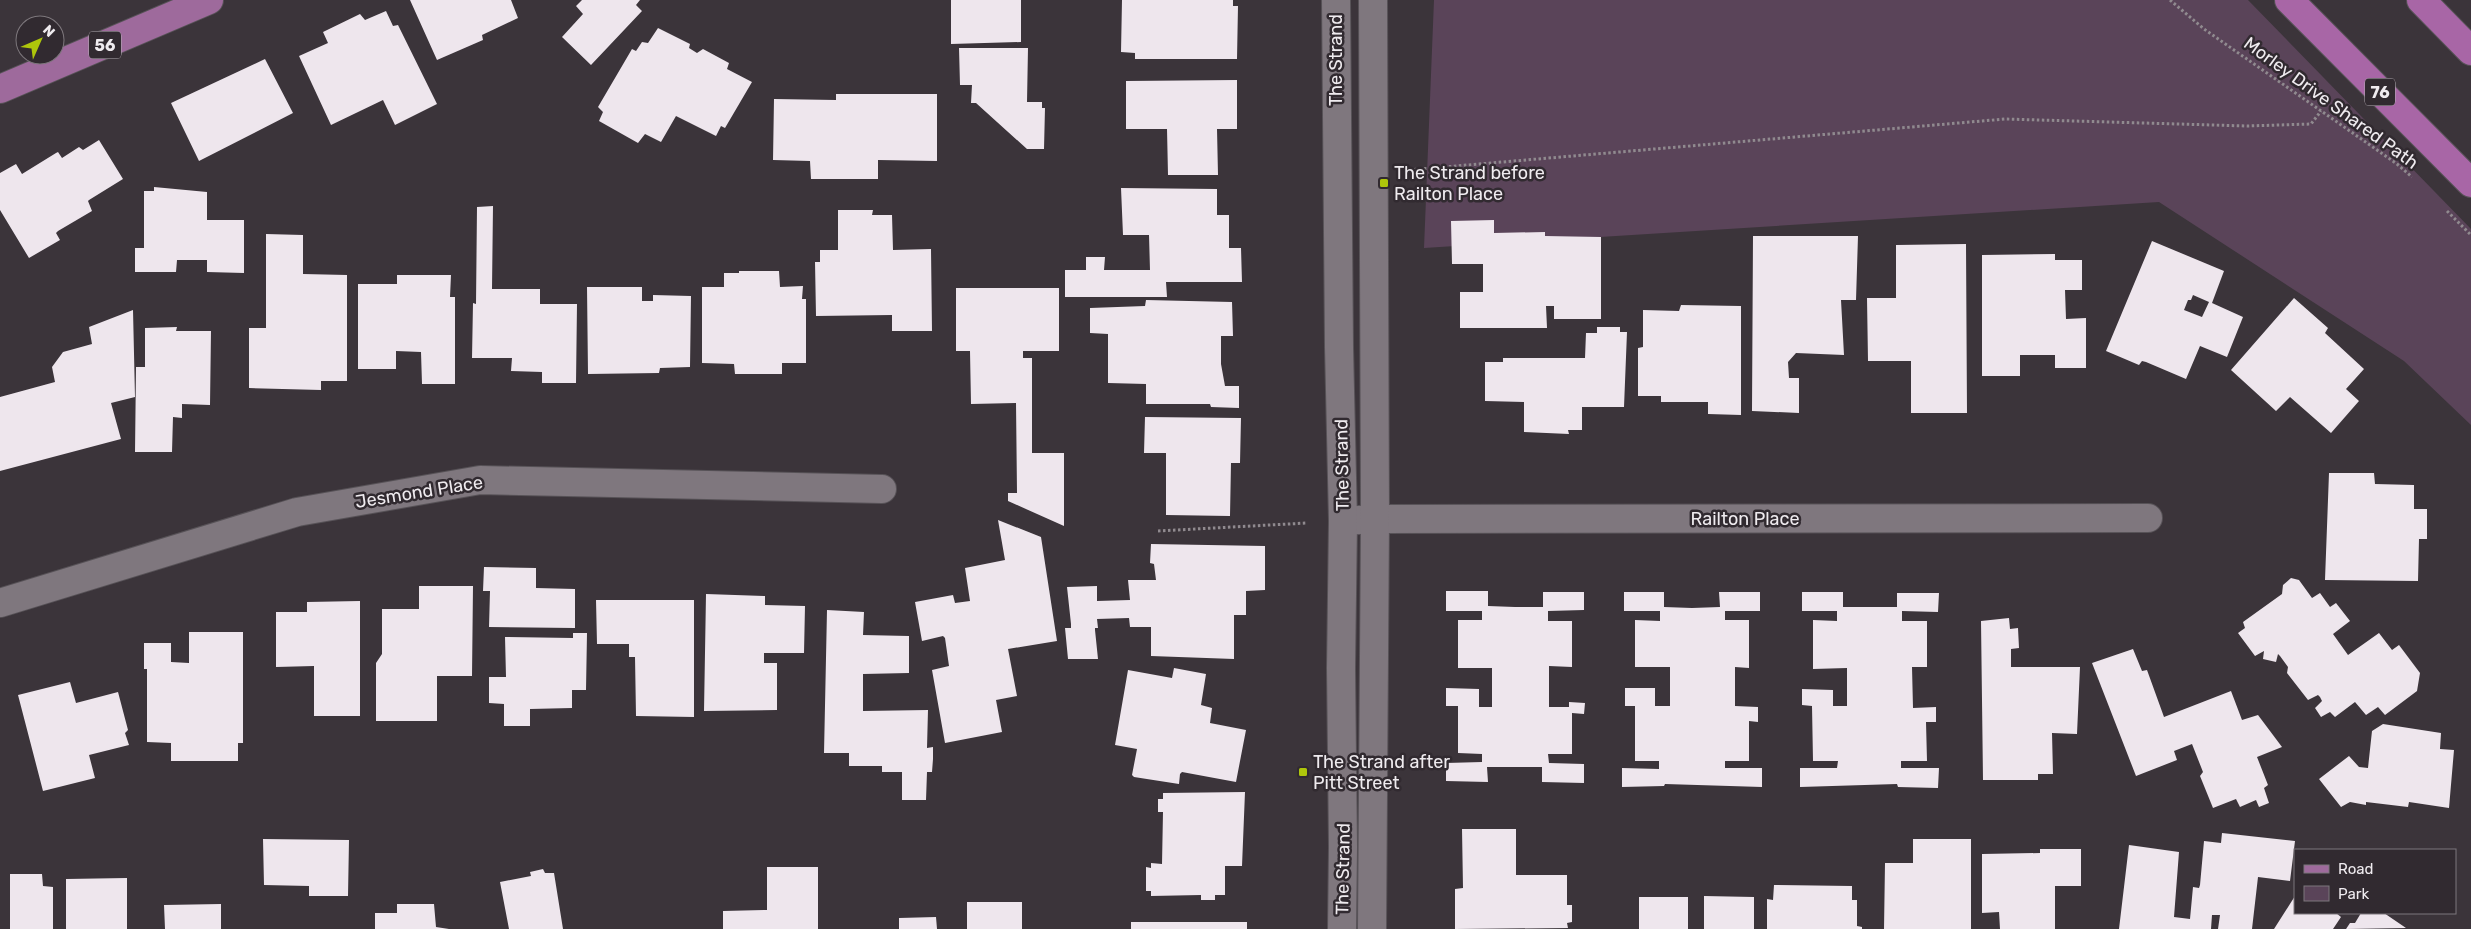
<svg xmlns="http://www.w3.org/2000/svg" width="2471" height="929" font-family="Rubik,sans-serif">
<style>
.green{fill:#5a4459}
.building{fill:#eee6ed;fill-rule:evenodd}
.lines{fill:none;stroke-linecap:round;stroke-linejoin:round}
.minor-casing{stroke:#575257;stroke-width:30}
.tertiary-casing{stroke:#575257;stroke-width:30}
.primary-casing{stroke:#575257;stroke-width:30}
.trunk-casing{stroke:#575257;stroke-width:30}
.path{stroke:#908a8f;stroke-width:3;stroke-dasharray:2.5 2.5;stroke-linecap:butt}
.minor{stroke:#7f777e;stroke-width:28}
.tertiary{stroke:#7f777e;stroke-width:28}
.primary{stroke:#9e6a9c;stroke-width:28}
.trunk{stroke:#a866a6;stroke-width:28}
.poi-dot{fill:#aec60b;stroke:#312a30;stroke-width:2}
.labels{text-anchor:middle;stroke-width:5;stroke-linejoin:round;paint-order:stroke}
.shield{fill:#312a30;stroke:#b6b1b6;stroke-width:1}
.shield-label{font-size:16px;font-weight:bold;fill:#efebef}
.street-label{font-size:18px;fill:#efebef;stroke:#312a30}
.poi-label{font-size:18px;fill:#efebef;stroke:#312a30;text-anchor:start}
</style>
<rect width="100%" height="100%" fill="#3b343a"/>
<path class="green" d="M 1434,0 L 2248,0 L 2471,229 L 2471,425 L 2404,361 L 2159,202 L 1424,248 Z"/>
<path class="building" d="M 410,0 L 511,0 L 518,18 L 482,35 L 483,40 L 437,60 Z
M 582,0 L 640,0 L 636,5 L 642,11 L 591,65 L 562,37 L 583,14 L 576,6 Z
M 951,0 L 1021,0 L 1021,42 L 951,44 Z
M 1122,0 L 1233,0 L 1233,6 L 1238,6 L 1237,59 L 1135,59 L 1135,53 L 1121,52 Z
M 386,11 L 393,26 L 398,25 L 437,104 L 395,125 L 383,100 L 331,125 L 299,56 L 328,43 L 323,32 L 360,14 L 365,20 Z
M 658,28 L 690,44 L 689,48 L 697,53 L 703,49 L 729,63 L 727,69 L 752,82 L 725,128 L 721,126 L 716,136 L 676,116 L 661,142 L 645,134 L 638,143 L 599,121 L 603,112 L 598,107 L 632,49 L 636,51 L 642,42 L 648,43 Z
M 959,48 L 1028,48 L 1027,102 L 1042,102 L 1042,108 L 1045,108 L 1044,149 L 1027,149 L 976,103 L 971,103 L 972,85 L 960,85 Z
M 265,59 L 293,113 L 199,161 L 171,103 Z
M 1237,80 L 1237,129 L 1217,129 L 1218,175 L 1168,175 L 1167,129 L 1126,129 L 1126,81 Z
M 836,94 L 937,94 L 937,161 L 878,160 L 878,179 L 811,179 L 810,161 L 773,160 L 774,99 L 836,100 Z
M 99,140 L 123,179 L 89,200 L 88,201 L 92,211 L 58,231 L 56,233 L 60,240 L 29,258 L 0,210 L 0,173 L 16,164 L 22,174 L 56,153 L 58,152 L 62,158 L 79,147 L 83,150 Z
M 154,187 L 207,192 L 207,220 L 244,220 L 244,273 L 207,272 L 207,260 L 177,260 L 176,272 L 135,272 L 135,248 L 144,248 L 144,191 L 154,191 Z
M 1121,188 L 1217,189 L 1217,215 L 1229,215 L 1229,248 L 1241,248 L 1242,282 L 1166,282 L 1167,297 L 1065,297 L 1065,270 L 1086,270 L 1086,257 L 1105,257 L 1104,270 L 1150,270 L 1149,235 L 1123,235 Z
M 493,206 L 492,289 L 540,289 L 540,304 L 577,304 L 576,383 L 542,383 L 542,372 L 511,371 L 512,358 L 472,358 L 473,303 L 476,304 L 477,207 Z
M 838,210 L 873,210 L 872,215 L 892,215 L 893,250 L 931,249 L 932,331 L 892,331 L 892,315 L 816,316 L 815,262 L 820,262 L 820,250 L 838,250 Z
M 1494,220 L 1494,233 L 1545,232 L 1545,236 L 1601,237 L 1601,319 L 1554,319 L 1554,306 L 1546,306 L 1547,328 L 1460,328 L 1460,292 L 1483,292 L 1483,264 L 1452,264 L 1451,221 Z
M 266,234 L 303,235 L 303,274 L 347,275 L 347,381 L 321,381 L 321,390 L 249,388 L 249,328 L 266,328 Z
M 1753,236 L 1858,236 L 1856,300 L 1841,300 L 1844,355 L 1796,353 L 1788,362 L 1789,378 L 1799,378 L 1799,413 L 1752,411 Z
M 2152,241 L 2224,271 L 2212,303 L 2243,317 L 2227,357 L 2200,346 L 2186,379 L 2146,362 L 2142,361 L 2139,365 L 2106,351 ZM 2193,295 L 2209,302 L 2202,317 L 2184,310 L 2188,300 L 2191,300 Z
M 1966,244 L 1967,413 L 1911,413 L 1911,361 L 1868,361 L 1867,298 L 1896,298 L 1896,245 Z
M 2055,254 L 2055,260 L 2082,260 L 2082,290 L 2065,290 L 2066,319 L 2086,318 L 2086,368 L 2055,368 L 2055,355 L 2020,355 L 2020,376 L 1982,376 L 1982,255 Z
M 739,271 L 779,271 L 780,287 L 803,286 L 802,299 L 806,299 L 806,363 L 782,363 L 782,374 L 735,374 L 734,364 L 702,363 L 702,287 L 724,287 L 724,273 L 739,273 Z
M 397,275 L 451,275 L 450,297 L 455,297 L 455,384 L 422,384 L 421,352 L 396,351 L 396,369 L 358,369 L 358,284 L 397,284 Z
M 587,287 L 642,287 L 642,301 L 653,301 L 653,295 L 691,296 L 690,367 L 660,368 L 659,373 L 588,374 Z
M 956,288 L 1059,288 L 1059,351 L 1023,351 L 1023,358 L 1032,358 L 1032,453 L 1064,453 L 1064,526 L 1008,501 L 1008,493 L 1017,493 L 1016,403 L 971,404 L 970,351 L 956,351 Z
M 2294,298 L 2328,328 L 2325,333 L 2364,369 L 2346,389 L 2359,401 L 2331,433 L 2290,397 L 2276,411 L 2231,370 Z
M 1146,300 L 1232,302 L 1233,336 L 1221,336 L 1221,364 L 1225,386 L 1239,386 L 1239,408 L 1211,407 L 1210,404 L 1146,404 L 1146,384 L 1108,383 L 1108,334 L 1090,333 L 1090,308 L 1145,306 Z
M 1681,305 L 1741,306 L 1741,415 L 1708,414 L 1708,402 L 1661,402 L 1661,396 L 1638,396 L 1638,348 L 1643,347 L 1643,310 L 1679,311 Z
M 133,310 L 135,397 L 111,403 L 121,439 L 0,471 L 0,397 L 55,382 L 52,367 L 63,352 L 92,344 L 89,327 Z
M 177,327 L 176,331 L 211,331 L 210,405 L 182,404 L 182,418 L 173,417 L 172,452 L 135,452 L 136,367 L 145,367 L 145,328 Z
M 1597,327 L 1620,327 L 1620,332 L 1627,332 L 1624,407 L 1582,407 L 1582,430 L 1568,430 L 1569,434 L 1524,432 L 1524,402 L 1485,401 L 1485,362 L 1503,362 L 1503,358 L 1585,358 L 1586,333 L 1597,333 Z
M 1145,417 L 1241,418 L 1240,463 L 1231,463 L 1230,516 L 1166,515 L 1166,453 L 1144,453 Z
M 2329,473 L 2374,473 L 2375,484 L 2414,485 L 2414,509 L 2427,509 L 2427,539 L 2419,539 L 2418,581 L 2325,580 Z
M 998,520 L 1041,537 L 1057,641 L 1008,649 L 1017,696 L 996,700 L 1002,732 L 945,743 L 932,670 L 949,666 L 945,638 L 943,636 L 922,641 L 915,602 L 953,595 L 955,603 L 970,601 L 965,568 L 1005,560 Z
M 1151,544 L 1265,546 L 1265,590 L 1246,591 L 1246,615 L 1234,615 L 1234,659 L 1151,656 L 1151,627 L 1130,627 L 1129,618 L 1097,619 L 1098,628 L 1095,628 L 1095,630 L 1098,659 L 1068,659 L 1065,628 L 1071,628 L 1071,624 L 1067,587 L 1097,586 L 1097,601 L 1130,600 L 1128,580 L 1156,580 L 1154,564 L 1150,563 Z
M 484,567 L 536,568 L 536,588 L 575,589 L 575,628 L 489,627 L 490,591 L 483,591 Z
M 2291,578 L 2299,580 L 2312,598 L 2320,593 L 2330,607 L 2336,603 L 2350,621 L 2333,634 L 2348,655 L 2379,633 L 2392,650 L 2399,645 L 2420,673 L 2417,691 L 2385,715 L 2378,707 L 2366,715 L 2355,702 L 2335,717 L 2330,712 L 2321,717 L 2315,708 L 2322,701 L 2320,697 L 2318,695 L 2308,700 L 2287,673 L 2288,667 L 2280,656 L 2278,654 L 2276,662 L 2263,659 L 2264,651 L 2255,656 L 2238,633 L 2245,628 L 2243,622 L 2282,594 L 2283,585 Z
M 419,586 L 473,586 L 472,676 L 437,676 L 437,721 L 376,721 L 376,663 L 382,654 L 382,609 L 419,609 Z
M 1446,591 L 1488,591 L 1488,606 L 1515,607 L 1543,607 L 1543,592 L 1584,592 L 1584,610 L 1548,611 L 1548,621 L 1572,621 L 1572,667 L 1549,666 L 1549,707 L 1569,707 L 1569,702 L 1585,703 L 1584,714 L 1572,713 L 1572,754 L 1548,754 L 1549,763 L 1584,764 L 1584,783 L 1542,782 L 1542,767 L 1487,767 L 1488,782 L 1446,781 L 1446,763 L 1482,762 L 1482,754 L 1458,753 L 1458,706 L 1446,706 L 1446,688 L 1479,689 L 1479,707 L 1492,707 L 1492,668 L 1458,668 L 1458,620 L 1482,620 L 1482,611 L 1446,611 Z
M 1624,592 L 1664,592 L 1664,607 L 1692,608 L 1720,607 L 1719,592 L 1760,592 L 1760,611 L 1725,611 L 1725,620 L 1749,620 L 1749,668 L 1735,667 L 1735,706 L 1758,707 L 1758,722 L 1749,721 L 1749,761 L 1725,761 L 1725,768 L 1762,768 L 1762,787 L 1665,784 L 1664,786 L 1622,787 L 1622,768 L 1659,769 L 1659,761 L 1635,761 L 1635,706 L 1625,706 L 1625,688 L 1655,688 L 1655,706 L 1670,706 L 1670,667 L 1635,667 L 1635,620 L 1660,621 L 1660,611 L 1624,611 Z
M 1802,592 L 1843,592 L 1843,607 L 1897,607 L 1897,593 L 1939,593 L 1938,612 L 1902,611 L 1902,621 L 1927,621 L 1927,667 L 1912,667 L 1913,708 L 1936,707 L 1936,722 L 1926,722 L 1927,761 L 1901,761 L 1901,768 L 1939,768 L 1938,788 L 1898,787 L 1897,784 L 1800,787 L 1800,768 L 1837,768 L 1838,761 L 1813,761 L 1812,706 L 1802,705 L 1802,689 L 1833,690 L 1833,706 L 1847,706 L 1847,668 L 1813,669 L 1813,620 L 1837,621 L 1837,611 L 1802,611 Z
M 706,594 L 765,596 L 765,605 L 805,606 L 804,653 L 764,653 L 764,663 L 777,663 L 777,710 L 704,711 Z
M 596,600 L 694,600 L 694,717 L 636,716 L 635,657 L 629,657 L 629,644 L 597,644 Z
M 360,601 L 360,716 L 314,716 L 314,666 L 276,667 L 276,612 L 307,612 L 307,602 Z
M 827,610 L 864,612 L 863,635 L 909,636 L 909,673 L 863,674 L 863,711 L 928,710 L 927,748 L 933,747 L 933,759 L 932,772 L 927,772 L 926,800 L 902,800 L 902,772 L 882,772 L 882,766 L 849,766 L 849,753 L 824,753 Z
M 2009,618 L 2010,629 L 2018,628 L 2019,648 L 2011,649 L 2011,667 L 2080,667 L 2077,734 L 2052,733 L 2053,774 L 2038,774 L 2038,780 L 1983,780 L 1981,621 Z
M 189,632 L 243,632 L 243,743 L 238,743 L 238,761 L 171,761 L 171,743 L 147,742 L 147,669 L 144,669 L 144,643 L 171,643 L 171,662 L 189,663 Z
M 573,633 L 587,633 L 586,690 L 572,690 L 572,708 L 530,709 L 530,726 L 504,726 L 504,704 L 489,703 L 489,677 L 506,677 L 505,637 L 573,638 Z
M 2133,649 L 2142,671 L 2147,670 L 2164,717 L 2231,691 L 2242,720 L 2258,715 L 2282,747 L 2257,757 L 2268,785 L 2264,788 L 2269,803 L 2259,807 L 2256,800 L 2240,807 L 2236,799 L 2213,808 L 2200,776 L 2203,772 L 2192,744 L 2174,751 L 2177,760 L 2136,776 L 2092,663 Z
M 1174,668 L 1206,674 L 1201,705 L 1212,708 L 1210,723 L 1246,730 L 1236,782 L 1182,772 L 1180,774 L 1179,784 L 1134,777 L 1132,775 L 1137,749 L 1115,745 L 1128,670 L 1172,678 Z
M 70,682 L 76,703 L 118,692 L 128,730 L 125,733 L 129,745 L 89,755 L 95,778 L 43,791 L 18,695 Z
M 2383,724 L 2441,733 L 2440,749 L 2454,750 L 2449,808 L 2409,802 L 2408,807 L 2366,802 L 2366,805 L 2350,802 L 2341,807 L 2319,779 L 2349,756 L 2359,767 L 2368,768 L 2372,731 Z
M 1245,792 L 1242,866 L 1225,866 L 1225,895 L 1215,895 L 1215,900 L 1201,900 L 1201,895 L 1151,896 L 1151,891 L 1146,891 L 1146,867 L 1151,868 L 1151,863 L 1162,864 L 1163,812 L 1158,812 L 1158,799 L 1163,799 L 1163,793 Z
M 1462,829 L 1516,829 L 1516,875 L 1567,875 L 1567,905 L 1572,905 L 1572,922 L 1567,923 L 1568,928 L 1455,929 L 1455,889 L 1463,888 Z
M 2222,833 L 2295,841 L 2290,881 L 2258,877 L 2252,929 L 2218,929 L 2220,915 L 2212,915 L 2211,929 L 2119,929 L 2129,845 L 2179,852 L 2174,917 L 2190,919 L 2193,887 L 2199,888 L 2200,885 L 2204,841 L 2221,843 Z
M 263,839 L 349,840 L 348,896 L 309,896 L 309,886 L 264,885 Z
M 1913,839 L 1971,839 L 1971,929 L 1884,929 L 1885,863 L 1913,863 Z
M 2040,849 L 2081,849 L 2081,886 L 2055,886 L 2055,929 L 2000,929 L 1999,912 L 1982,913 L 1982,854 L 2040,853 Z
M 767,867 L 818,867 L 818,929 L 723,929 L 723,911 L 767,910 Z
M 543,869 L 545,873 L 554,873 L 563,929 L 509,929 L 500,882 L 531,876 L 530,872 Z
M 10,874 L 42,874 L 43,886 L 53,887 L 53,929 L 10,929 Z
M 127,878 L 127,929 L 66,929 L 66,879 Z
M 1774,885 L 1852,886 L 1852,900 L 1857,900 L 1857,926 L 1862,927 L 1862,929 L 1767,929 L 1767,899 L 1773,900 Z
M 1704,896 L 1754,897 L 1754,929 L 1704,929 Z
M 2295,896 L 2295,913 L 2336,913 L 2341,917 L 2333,929 L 2274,929 Z
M 1639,897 L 1688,897 L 1688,929 L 1639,929 Z
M 967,902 L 1022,902 L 1022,929 L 967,929 Z
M 221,904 L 221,929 L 165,929 L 164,905 Z
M 397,904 L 434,904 L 436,927 L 449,929 L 375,929 L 375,913 L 397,913 Z
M 2361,913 L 2384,913 L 2406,928 L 2346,929 L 2350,923 L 2355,923 Z
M 936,917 L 937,929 L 899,929 L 899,918 Z
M 1131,922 L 1247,922 L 1247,929 L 1131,929 Z"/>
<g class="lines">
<g class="minor-casing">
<path id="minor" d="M 1343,521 L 1375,519 L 2148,518
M 0,603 L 297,512 L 480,480 L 882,489"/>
</g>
<g class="tertiary-casing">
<path id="tertiary" d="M 1336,0 L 1339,347 L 1343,521 L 1341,668 L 1343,847 L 1342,929
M 1372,929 L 1375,519 L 1373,0"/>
</g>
<g class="primary-casing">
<path id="primary" d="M 0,89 L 209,0"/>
</g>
<g class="trunk-casing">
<path id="trunk" d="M 2289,0 L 2471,183
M 2421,0 L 2471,51"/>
</g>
<path class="path" d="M 2170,0 L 2204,29 L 2397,164 L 2412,177
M 1409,170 L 2005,119 L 2247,126 L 2311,124 L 2321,111
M 2447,211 L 2471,235
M 1158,531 L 1307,523"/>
<use href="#minor" class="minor"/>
<use href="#tertiary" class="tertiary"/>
<use href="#primary" class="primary"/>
<use href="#trunk" class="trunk"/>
</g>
<g class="poi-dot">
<rect x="1379" y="178" width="10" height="10" rx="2.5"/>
<rect x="1298" y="767" width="10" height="10" rx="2.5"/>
</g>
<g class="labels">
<g class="shield">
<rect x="89" y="31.5" width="32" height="27" rx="4"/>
<rect x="2365" y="78.5" width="30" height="27" rx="4"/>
</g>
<g class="shield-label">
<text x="105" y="51">56</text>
<text x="2380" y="98">76</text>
</g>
<g class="street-label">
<text transform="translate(1336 60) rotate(-90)" y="6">The Strand</text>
<text transform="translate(2331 103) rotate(36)" y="6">Morley Drive Shared Path</text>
<text transform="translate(1342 465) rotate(-91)" y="6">The Strand</text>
<text transform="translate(419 492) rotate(-9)" y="6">Jesmond Place</text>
<text x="1745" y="525">Railton Place</text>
<text transform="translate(1343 869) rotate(-89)" y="6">The Strand</text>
</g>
<g class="poi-label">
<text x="1394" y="179">The Strand before<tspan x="1394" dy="21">Railton Place</tspan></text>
<text x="1313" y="768">The Strand after<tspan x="1313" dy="21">Pitt Street</tspan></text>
</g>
</g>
<rect x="2294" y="849" width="162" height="65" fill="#312a30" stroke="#7d777c"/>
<rect x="2304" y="865" width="25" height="8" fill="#9e6a9c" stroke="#7d777c"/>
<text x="2338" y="874" font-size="15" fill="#efebef">Road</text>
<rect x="2304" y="886" width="25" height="15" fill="#5a4459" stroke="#7d777c"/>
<text x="2338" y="899" font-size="15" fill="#efebef">Park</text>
<g transform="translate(40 40) rotate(45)"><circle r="24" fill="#312a30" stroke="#7d777c"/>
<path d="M0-4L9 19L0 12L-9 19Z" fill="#aec60b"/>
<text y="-8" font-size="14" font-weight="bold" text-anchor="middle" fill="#efebef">N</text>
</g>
</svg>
